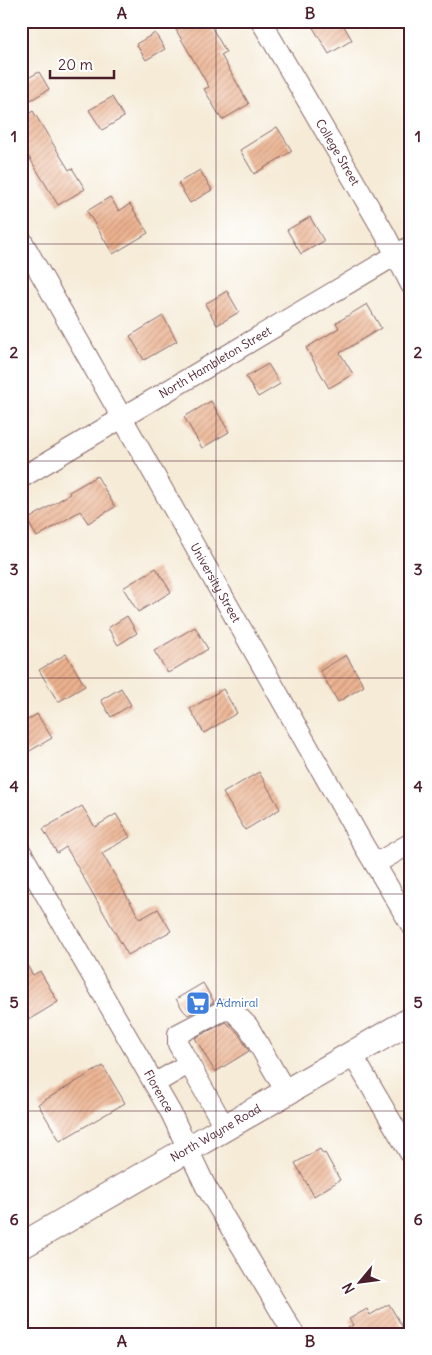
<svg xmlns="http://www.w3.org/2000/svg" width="432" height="1355" font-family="Delius,sans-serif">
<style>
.building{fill:url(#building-hatch)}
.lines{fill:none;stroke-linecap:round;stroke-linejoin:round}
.minor-casing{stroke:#866667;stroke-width:22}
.major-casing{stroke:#866667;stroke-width:28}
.minor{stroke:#fff;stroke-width:20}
.major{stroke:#fff;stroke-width:26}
.grid{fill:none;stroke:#4a1f2b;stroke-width:1;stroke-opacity:0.55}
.labels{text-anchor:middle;stroke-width:4;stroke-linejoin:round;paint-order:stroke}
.street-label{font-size:12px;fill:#4a1f2b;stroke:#fff}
.shop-label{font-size:12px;fill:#366cbe;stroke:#fff;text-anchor:start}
.neatline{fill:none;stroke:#4a1f2b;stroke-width:2}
.grid-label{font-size:16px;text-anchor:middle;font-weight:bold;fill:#4a1f2b}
</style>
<defs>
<pattern id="building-hatch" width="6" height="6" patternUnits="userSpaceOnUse" patternTransform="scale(1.25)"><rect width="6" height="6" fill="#ecb28f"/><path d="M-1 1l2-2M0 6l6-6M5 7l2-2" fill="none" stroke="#c19075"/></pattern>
</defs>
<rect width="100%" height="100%" fill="#fff"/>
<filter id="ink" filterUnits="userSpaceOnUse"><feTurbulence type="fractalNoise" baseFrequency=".02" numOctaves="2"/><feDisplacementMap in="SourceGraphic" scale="10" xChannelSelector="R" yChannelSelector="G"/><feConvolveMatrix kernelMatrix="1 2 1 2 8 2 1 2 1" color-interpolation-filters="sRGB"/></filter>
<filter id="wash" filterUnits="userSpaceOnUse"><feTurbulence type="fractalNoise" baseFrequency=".0096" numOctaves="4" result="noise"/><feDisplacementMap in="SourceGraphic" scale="20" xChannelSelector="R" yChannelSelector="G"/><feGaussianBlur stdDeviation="1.12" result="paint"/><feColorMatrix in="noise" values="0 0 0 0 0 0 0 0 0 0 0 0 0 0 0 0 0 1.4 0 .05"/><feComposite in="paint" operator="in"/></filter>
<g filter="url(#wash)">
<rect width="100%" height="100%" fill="#f5ebd7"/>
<g id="blocks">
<path class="building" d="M 191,21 L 208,21 L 226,52 L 221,55 L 249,104 L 222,120 L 204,89 L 209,87 L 176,30 Z
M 309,21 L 341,21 L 352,40 L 329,54 Z
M 155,33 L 165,49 L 146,60 L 136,44 Z
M 39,72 L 49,89 L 31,100 L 21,82 Z
M 112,97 L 124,117 L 102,130 L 89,110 Z
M 33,111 L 69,170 L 72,168 L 85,189 L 58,205 L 21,144 L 21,118 Z
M 277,127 L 292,151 L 254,174 L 240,150 Z
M 200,170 L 212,190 L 190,203 L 178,183 Z
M 110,197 L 119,211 L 130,204 L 148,233 L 113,254 L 87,211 Z
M 310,217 L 324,241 L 301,254 L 287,230 Z
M 227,291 L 239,312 L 217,325 L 205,304 Z
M 367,304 L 381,328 L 340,353 L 353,374 L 329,388 L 306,348 L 339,328 L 336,323 Z
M 163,316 L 177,341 L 144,360 L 130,336 Z
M 268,364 L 280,384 L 258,397 L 246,377 Z
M 211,401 L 229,432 L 202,448 L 184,417 Z
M 97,476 L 115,507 L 88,523 L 80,511 L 37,537 L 27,520 L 70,494 L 69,492 Z
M 156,568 L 171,592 L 138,612 L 123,588 Z
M 127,616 L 137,633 L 118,645 L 108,628 Z
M 195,627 L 208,649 L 168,673 L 154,651 Z
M 66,654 L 85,686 L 58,702 L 39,670 Z
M 346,655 L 364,686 L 338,702 L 320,671 Z
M 121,688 L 131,705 L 111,717 L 101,700 Z
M 223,689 L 237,713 L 204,733 L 190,709 Z
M 37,714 L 52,738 L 21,756 L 21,724 Z
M 259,772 L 280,809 L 245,830 L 223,793 Z
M 82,806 L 95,827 L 116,814 L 130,837 L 102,853 L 140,919 L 158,909 L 171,931 L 128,955 L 66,847 L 57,853 L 43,829 Z
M 21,956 L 33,975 L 40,971 L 58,1002 L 30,1019 L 21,1005 Z
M 203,983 L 214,1002 L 188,1015 L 183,1010 L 176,999 Z
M 226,1022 L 238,1033 L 249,1051 L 215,1072 L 195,1038 Z
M 103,1066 L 125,1103 L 60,1141 L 38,1104 Z
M 320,1149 L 323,1154 L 325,1153 L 340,1180 L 314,1196 L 295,1163 Z
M 389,1304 L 403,1328 L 393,1334 L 339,1334 L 353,1325 L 349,1319 L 367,1309 L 370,1315 Z"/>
</g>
</g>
<g filter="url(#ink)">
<use href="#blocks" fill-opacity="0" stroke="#866667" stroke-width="1"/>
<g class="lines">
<g class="minor-casing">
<g id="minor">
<path id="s1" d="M 261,21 L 385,234 L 411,285"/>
<path id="s2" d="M 21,239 L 363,844 L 411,925"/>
<path id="s3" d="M 21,478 L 411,246"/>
<path id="s4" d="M 21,852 L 171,1113 L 205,1185 L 294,1334"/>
<path d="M 375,864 L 411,843"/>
<path d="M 352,1054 L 411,1155"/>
<path d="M 154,1084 L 188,1064"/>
<path d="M 225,1128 L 183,1053 L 178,1044 L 178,1034 L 224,1010 L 233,1011 L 248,1026 L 286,1092"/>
</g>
</g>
<g class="major-casing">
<g id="major">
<path id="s5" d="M 21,1246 L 411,1020"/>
</g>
</g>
<use href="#minor" class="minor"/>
<use href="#major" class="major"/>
</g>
</g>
<path class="grid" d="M 216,21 L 216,1334M 21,244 L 411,244M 21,461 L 411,461M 21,678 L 411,678M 21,894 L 411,894M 21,1111 L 411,1111"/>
<defs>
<g id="supermarket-square" transform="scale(1.25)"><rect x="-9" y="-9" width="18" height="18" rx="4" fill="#3f7fe0" stroke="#fff"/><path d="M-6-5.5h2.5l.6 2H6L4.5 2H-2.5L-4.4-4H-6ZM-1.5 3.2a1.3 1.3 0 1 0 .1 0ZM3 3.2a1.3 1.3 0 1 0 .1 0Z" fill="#fff"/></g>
</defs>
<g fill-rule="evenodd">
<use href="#supermarket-square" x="198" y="1003"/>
</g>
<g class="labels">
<g class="street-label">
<text dy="4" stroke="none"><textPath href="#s1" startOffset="152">College Street</textPath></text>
<text dy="4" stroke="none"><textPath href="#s3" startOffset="226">North Hambleton Street</textPath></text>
<text dy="4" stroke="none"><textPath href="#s2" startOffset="395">University Street</textPath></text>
<text dy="4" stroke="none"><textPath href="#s4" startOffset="276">Florence</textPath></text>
<text dy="4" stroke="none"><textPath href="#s5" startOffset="225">North Wayne Road</textPath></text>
</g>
<g class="shop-label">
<text x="216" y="1007">Admiral</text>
</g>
</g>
<rect width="432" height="1355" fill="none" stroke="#fff" stroke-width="55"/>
<g transform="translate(360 1282) rotate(241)" stroke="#ffffff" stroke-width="4" paint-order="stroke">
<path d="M0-4L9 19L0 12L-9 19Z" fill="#4a1f2b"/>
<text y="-8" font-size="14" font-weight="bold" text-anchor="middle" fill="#4a1f2b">N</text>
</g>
<path d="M50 70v8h64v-8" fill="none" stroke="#4a1f2b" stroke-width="2.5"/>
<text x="58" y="70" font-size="15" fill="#4a1f2b" stroke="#ffffff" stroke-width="4" paint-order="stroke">20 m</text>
<rect x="28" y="28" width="376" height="1300" class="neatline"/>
<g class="grid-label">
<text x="122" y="19">A</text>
<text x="310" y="19">B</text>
<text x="14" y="142">1</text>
<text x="418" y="142">1</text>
<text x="14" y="358">2</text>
<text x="418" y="358">2</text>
<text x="14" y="575">3</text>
<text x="418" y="575">3</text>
<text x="14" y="792">4</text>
<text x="418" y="792">4</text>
<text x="14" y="1008">5</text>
<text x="418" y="1008">5</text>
<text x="14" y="1225">6</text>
<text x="418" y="1225">6</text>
<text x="122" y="1347">A</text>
<text x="310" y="1347">B</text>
</g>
</svg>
